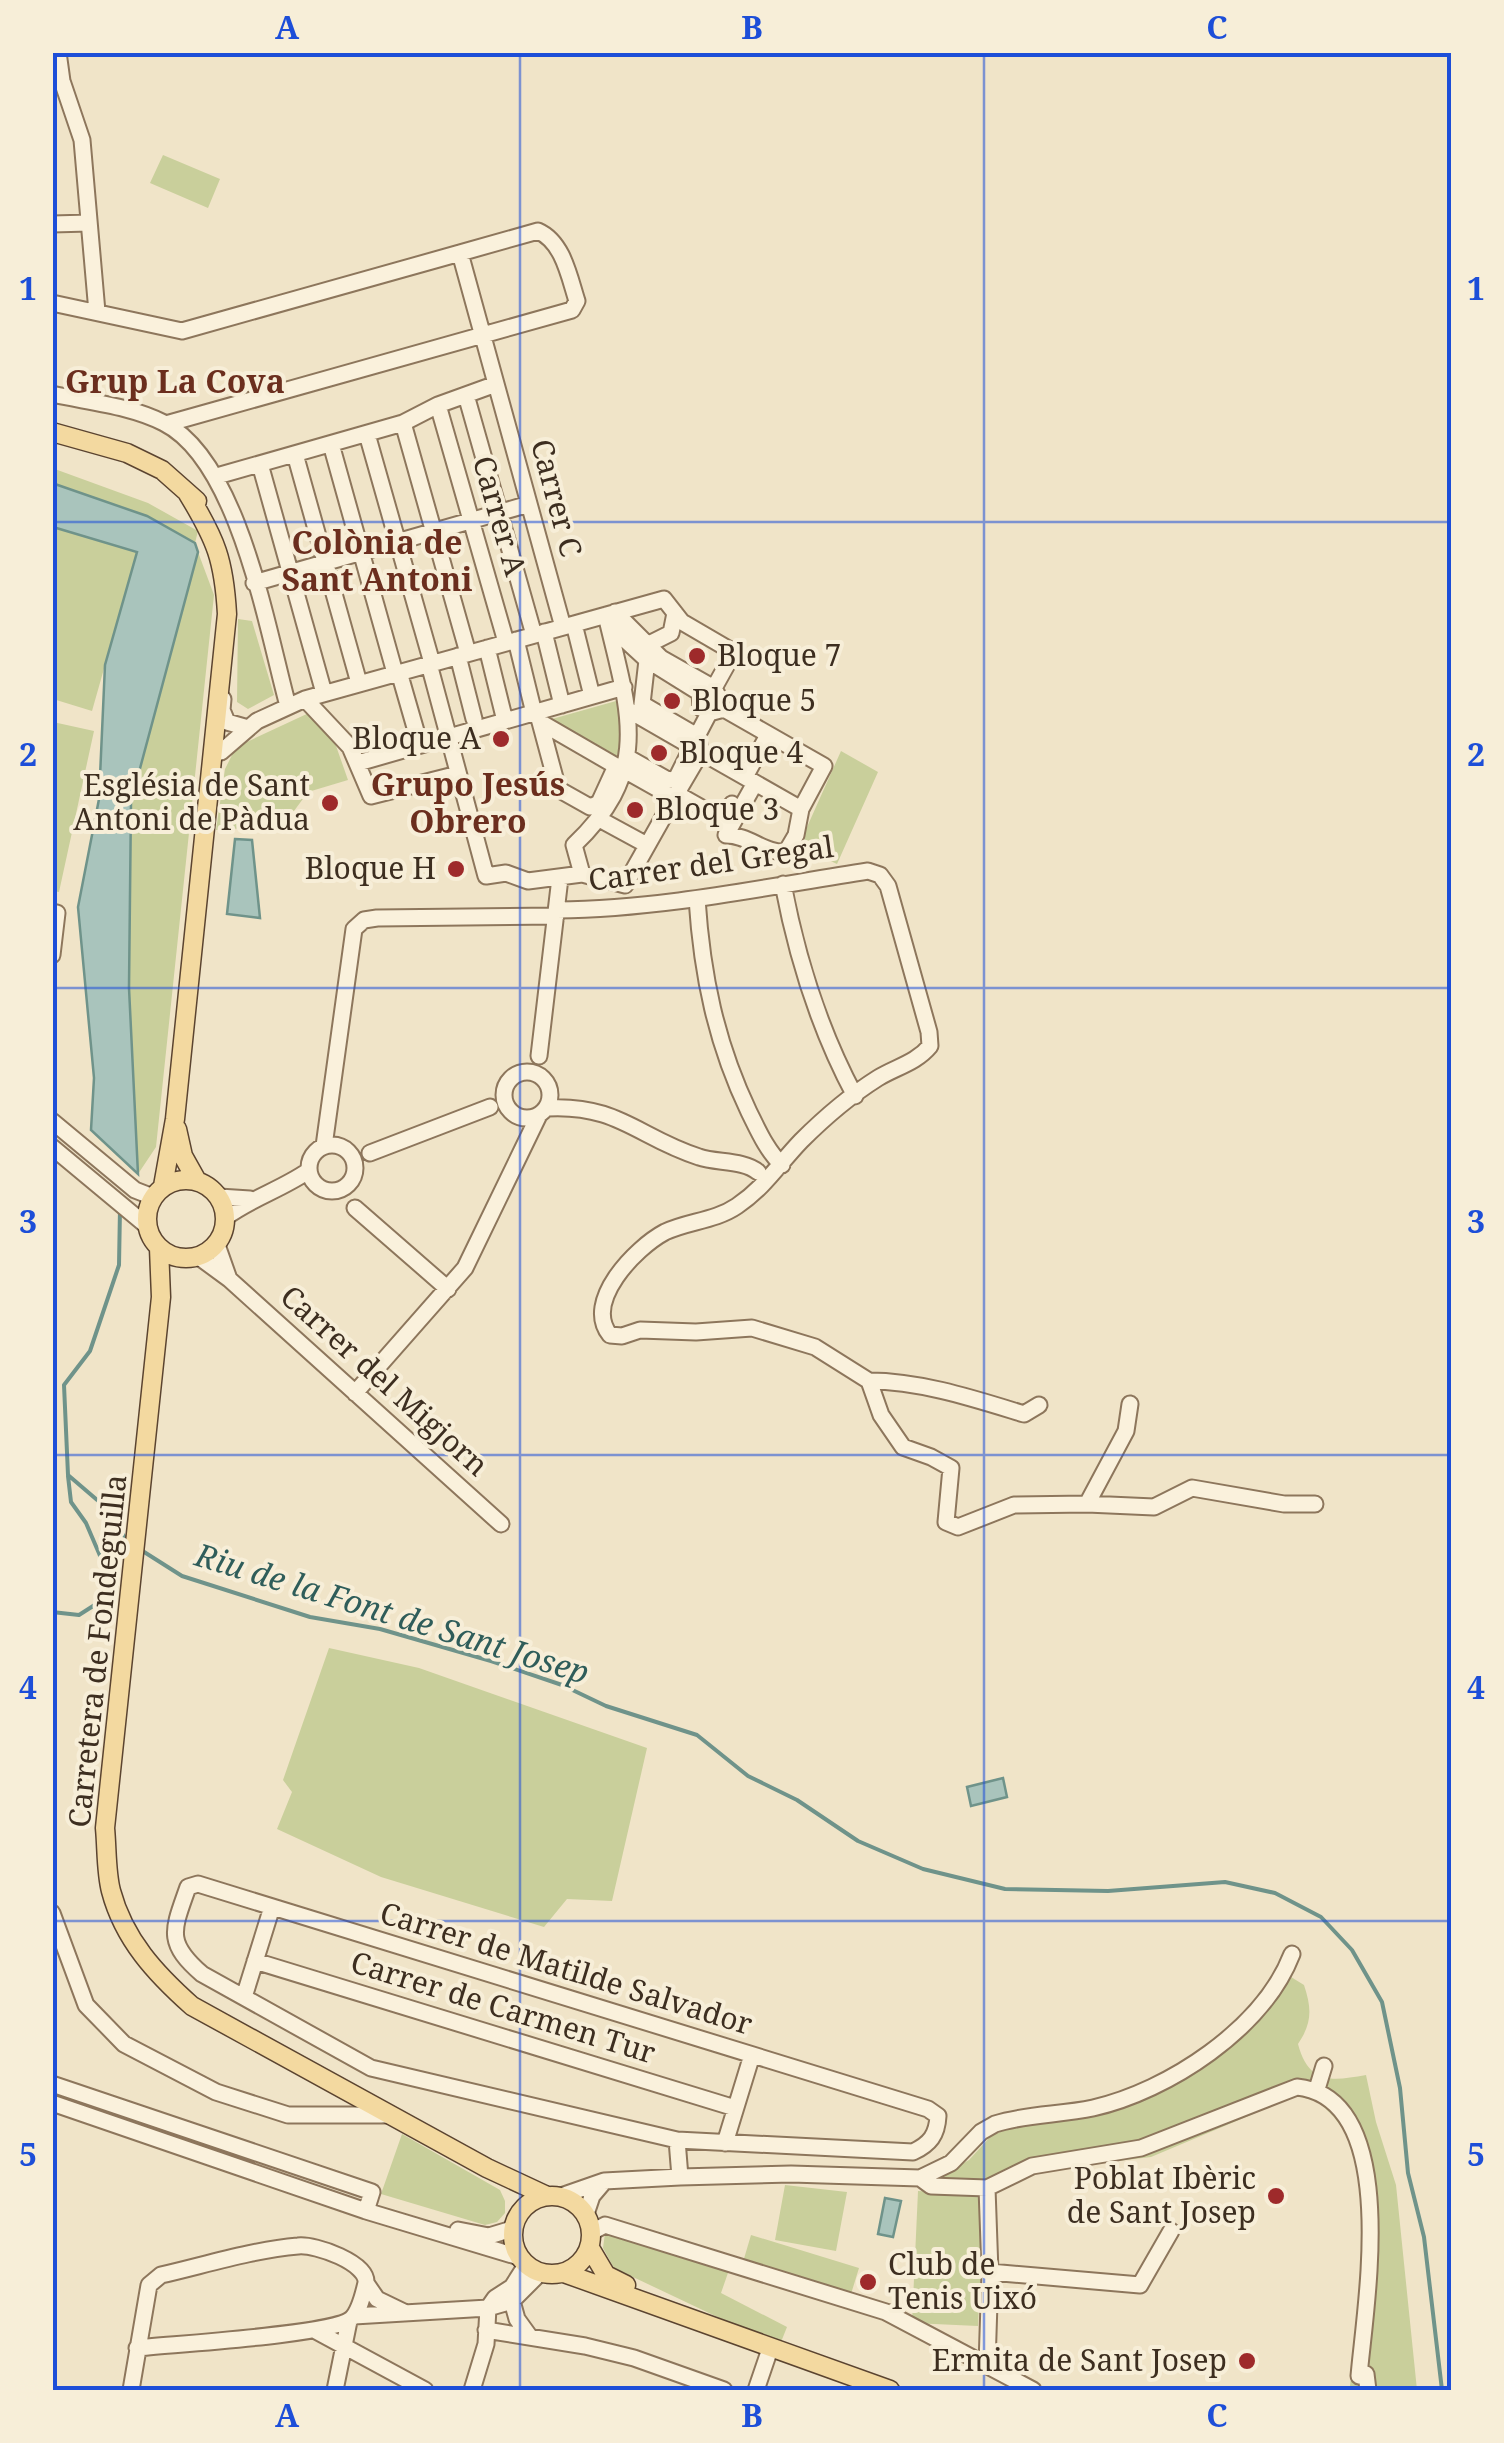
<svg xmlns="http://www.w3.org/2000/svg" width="1504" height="2443" font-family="'Noto Serif',serif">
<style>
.green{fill:#c9cf9b}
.water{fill:#a9c4bc;stroke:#6f938a;stroke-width:2.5}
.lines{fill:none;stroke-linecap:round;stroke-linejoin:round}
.stream{stroke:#6f938a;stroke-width:4}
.minor-casing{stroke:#8d765c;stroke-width:19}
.major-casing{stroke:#5b4430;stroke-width:21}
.minor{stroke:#faf1dc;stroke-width:15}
.major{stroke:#f3d9a0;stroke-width:18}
.grid{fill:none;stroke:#1d4ed8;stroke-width:2.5;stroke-opacity:0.55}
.poi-dot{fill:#9e2a2b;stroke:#f7eed8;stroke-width:4}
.labels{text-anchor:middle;stroke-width:8;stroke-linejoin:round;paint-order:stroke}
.street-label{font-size:30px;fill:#3d2e20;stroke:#f7eed8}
.poi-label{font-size:30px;fill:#3d2e20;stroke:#f7eed8;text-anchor:start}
.neighbourhood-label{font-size:32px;font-weight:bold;fill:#6b2e1e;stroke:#f7eed8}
.water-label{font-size:32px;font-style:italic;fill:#2f5d5a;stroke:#f7eed8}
.neatline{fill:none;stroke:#1d4ed8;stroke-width:4}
.grid-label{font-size:32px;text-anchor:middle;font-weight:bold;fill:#1d4ed8}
</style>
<rect width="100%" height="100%" fill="#f0e4c8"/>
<path class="green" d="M 163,155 L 220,179 L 208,208 L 150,183 Z
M 52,468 L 148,503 L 198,531 L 195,543 L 147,516 L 53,483 Z
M 52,527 L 137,552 L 92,711 L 53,699 Z
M 198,552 L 214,595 L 156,1147 L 138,1174 L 128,982 L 131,802 Z
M 238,619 L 252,621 L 274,695 L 248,709 L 237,702 Z
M 616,701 L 623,728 L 617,756 L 552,719 Z
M 311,712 L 335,743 L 348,780 L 308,792 L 294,811 L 261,827 L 216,830 L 225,769 L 236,747 Z
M 53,722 L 94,731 L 59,892 L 52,891 Z
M 841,751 L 878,772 L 837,864 L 809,851 L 803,836 Z
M 329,1648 L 419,1668 L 647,1748 L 612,1901 L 567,1899 L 544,1927 L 381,1877 L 277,1829 L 292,1792 L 283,1780 Z
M 1291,1977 L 1304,1985 C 1312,2009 1312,2023 1298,2044 C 1309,2085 1332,2081 1366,2075 L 1376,2122 L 1396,2185 L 1417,2390 L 1368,2390 L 1367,2386 L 1352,2390 L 1350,2386 L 1365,2256 L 1363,2180 L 1350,2138 L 1333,2116 L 1318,2101 L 1296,2096 L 1151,2157 L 1032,2171 L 994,2192 L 931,2181 L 969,2160 L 991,2136 L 1005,2130 L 1130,2105 L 1189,2075 Z
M 402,2134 L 500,2190 L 505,2201 L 505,2213 L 497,2222 L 485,2225 L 381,2194 Z
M 785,2185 L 847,2192 L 836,2251 L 775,2240 Z
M 918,2191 L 984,2194 L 978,2326 L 912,2323 Z
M 605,2233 L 729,2270 L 721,2293 L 787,2327 L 781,2342 L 728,2322 L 614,2268 L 603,2248 Z
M 751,2235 L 859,2268 L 851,2294 L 743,2262 Z"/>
<path class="water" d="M 52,483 L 147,516 L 195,543 L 198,552 L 131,802 L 129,988 L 138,1174 L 91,1130 L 94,1078 L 78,907 L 99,799 L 105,665 L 137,552 L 53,527 Z
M 235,839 L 252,840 L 260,918 L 227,914 Z
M 1003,1778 L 1007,1797 L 971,1806 L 967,1787 Z
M 885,2198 L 901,2201 L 893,2237 L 878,2234 Z"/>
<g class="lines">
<path class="stream" d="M 120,1209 L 119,1265 L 90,1351 L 64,1385 L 68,1475 L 103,1505 L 128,1542
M 141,1550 L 182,1576 L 310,1617 L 380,1629 L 491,1661 L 562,1685 L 606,1706 L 697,1735 L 748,1776 L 797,1800 L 858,1841 L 923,1869 L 1005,1889 L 1108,1891 L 1225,1882 L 1275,1893 L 1321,1917 L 1352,1950 L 1382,2002 L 1400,2088 L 1408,2173 L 1424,2237 L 1442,2390
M 52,1612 L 79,1615 L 104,1599 L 110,1579 L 86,1523 L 71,1502 L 68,1476"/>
<g class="minor-casing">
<path id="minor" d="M 58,52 L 62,81 L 82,140 L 97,312
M 52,224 L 89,223
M 52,303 L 182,331 L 460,253 L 563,627
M 52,394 C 88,402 132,406 164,423 C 239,461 267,629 288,706
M 466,395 L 534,635
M 438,405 L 506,642
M 403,423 L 468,653
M 166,424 L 572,310 L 577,301 C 569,276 563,242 538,231 L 460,253
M 367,434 L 432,663
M 331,444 L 395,673
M 295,454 L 359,683
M 260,464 L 324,693
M 217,476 L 403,423 L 438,405 L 496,384
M 254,583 L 529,504
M 615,612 L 661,658 L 714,688
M 574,624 L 592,696
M 609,625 L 647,660
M 544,632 L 562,705
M 516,640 L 534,713
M 647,645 L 671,633 L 675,613
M 487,648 L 505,721
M 458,656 L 474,719
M 429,664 L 486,876 L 506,873 L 528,881 L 582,874 L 625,885 L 674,798 L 626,771
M 399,672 L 420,745
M 223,699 L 222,710 L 227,722 L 248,728
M 305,699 L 350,747 L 371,796 L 458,774
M 537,712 L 540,722 L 558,789 L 590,807 L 599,803 L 616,766 L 540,722
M 697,736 L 642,704 L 647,660 L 700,693 L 701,708 L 709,713
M 221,752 L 257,721 L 305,699 L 664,599 L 682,622 L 730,650 L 729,661 L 714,688 L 718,696 L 697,736 L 701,752 L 674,798
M 701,752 L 801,809 L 824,766 L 724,709 L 709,713
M 627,757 L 668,780 L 676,779 L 690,751 L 689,745 L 630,711
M 358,763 L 624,687
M 745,777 L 768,735
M 755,783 L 726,835 C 749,835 765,854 786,852 L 796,835 L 801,809
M 677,794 L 723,820 L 732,804
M 601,820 L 647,845
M 582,874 L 574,845 C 654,769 628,710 606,615
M 783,884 C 797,958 819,1029 855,1096
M 697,899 C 702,975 716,1043 749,1112 C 758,1130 767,1151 782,1165
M 557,910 C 662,909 765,887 868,871 L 880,875 L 888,886 L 929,1032 L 930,1046 C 916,1063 896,1067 878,1078 C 851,1095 824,1118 801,1141 C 778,1165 765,1187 737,1206 C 715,1221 688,1221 665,1232 C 635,1248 583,1302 610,1335 L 622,1336 L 640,1330 L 696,1332 L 752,1328 L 815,1347 L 869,1381 L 881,1415 L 903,1447 L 931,1457 L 951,1468 L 946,1522 L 958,1527 L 1014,1505 L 1087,1504 L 1154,1507 L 1192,1488 L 1284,1504 L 1315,1504
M 52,912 L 57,913 L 52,955
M 539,1056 L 560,878
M504 1095a23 23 0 1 1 46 0a23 23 0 1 1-46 0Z
M 547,1108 C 618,1104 639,1138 699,1157 C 716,1163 744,1160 758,1172
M 52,1121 L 135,1190 L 153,1197
M309 1168a23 23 0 1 1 46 0a23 23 0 1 1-46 0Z
M 324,1146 L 354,929 L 364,920 L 377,918 L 556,916
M 52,1147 L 147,1226
M 370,1153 L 490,1107
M 219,1197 L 250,1199
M 355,1208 L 448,1289
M 226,1217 C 252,1198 282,1189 308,1171
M 217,1245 L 229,1279
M 199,1257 L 229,1279 L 501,1524
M 869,1381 C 921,1381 975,1399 1024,1414 L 1039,1405
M 355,1393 L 465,1268 L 539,1115
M 1087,1504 L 1126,1431 L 1130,1404
M 198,1884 L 928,2109 L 938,2116 C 937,2135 930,2144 913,2152 L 677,2140 L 371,2068 L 202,1974 C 165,1942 173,1930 188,1887 Z
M 52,1913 L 86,2005 L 124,2044 L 216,2092 L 288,2115 L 388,2115
M 255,1961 L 735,2108
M 244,1997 L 272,1907
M 52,2084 L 372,2192 L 366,2211
M 1317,2089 L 1324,2066
M 52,2103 L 366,2211 L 519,2257
M 677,2140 L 680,2177
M 725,2143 L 752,2055
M 920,2178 L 931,2186 L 987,2188
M 987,2188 L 1032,2166 L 1141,2148 L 1297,2087 C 1402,2098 1365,2305 1359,2376 L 1366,2374 L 1368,2390
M 561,2196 L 604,2181 L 680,2177 L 791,2174 L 920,2178 L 951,2163 L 981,2132 L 995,2124 C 1026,2114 1060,2115 1093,2108 C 1168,2091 1263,2029 1292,1954
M 586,2214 L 592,2196 L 603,2183
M 458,2230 L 489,2236 L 512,2229
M 592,2232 L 605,2225 L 886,2312 L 1033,2390
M 990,2272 L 1140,2285 L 1171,2231
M 512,2301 L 517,2319 L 530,2337
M 354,2316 L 488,2308 L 512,2301 L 540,2273
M 314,2330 L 425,2390
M 486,2330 L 585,2346 L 634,2358 L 724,2390
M 137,2348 C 173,2344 331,2335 351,2319 C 360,2311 363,2294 366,2283
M 987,2365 L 990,2272 L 987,2188
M 131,2390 L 149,2285 L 161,2275 C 205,2265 252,2250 298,2246 C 316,2244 368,2263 366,2283 L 377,2299 L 406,2313
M 335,2390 L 349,2321
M 472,2390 L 486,2344 L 488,2308 L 495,2298 L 512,2287 L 526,2265
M 756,2390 L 770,2349"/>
</g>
<g class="major-casing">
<path id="major" d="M 52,432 L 127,453 L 162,470 L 197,501
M 177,1129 L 183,1156 L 197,1181
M147 1219a39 39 0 1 1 78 0a39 39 0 1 1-78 0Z
M 163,1186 L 175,1119 L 227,614 C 224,560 216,540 188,494
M 159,1248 L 161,1297 L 105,1828 C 107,1849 106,1872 111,1891 C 124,1940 156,1974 192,2006 L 487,2168 L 547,2196
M513 2235a39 39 0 1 1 78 0a39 39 0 1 1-78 0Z
M 590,2248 L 606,2275 L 626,2285
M 564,2273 L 890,2390"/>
</g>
<use href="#minor" class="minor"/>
<use href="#major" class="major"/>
</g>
<path class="grid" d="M 520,52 L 520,2390M 984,52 L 984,2390M 52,522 L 1452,522M 52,988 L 1452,988M 52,1455 L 1452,1455M 52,1921 L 1452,1921"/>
<g class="poi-dot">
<circle cx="697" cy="656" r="10"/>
<circle cx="672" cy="701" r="10"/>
<circle cx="501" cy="739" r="10"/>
<circle cx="659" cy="753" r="10"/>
<circle cx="330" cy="803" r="10"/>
<circle cx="635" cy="810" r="10"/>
<circle cx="456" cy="869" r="10"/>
<circle cx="1276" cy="2196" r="10"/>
<circle cx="868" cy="2282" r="10"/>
<circle cx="1247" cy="2361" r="10"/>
</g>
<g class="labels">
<g class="street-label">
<text transform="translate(556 498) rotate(75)" y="10">Carrer C</text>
<text transform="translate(499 516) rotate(74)" y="10">Carrer A</text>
<text transform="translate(711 864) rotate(-8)" y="10">Carrer del Gregal</text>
<text transform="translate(384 1381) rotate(42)" y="10">Carrer del Migjorn</text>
<text transform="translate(98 1651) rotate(-84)" y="10">Carretera de Fondeguilla</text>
<text transform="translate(566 1969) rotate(17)" y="10">Carrer de Matilde Salvador</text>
<text transform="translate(503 2008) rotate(17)" y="10">Carrer de Carmen Tur</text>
</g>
<g class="poi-label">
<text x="717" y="666">Bloque 7</text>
<text x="692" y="711">Bloque 5</text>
<text x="481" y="749" text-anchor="end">Bloque A</text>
<text x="679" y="763">Bloque 4</text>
<text x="310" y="796" text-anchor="end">Església de Sant<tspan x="310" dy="34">Antoni de Pàdua</tspan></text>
<text x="655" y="820">Bloque 3</text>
<text x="436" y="879" text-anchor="end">Bloque H</text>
<text x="1256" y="2189" text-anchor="end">Poblat Ibèric<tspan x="1256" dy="34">de Sant Josep</tspan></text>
<text x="888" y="2275">Club de<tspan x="888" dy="34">Tenis Uixó</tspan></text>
<text x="1227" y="2371" text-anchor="end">Ermita de Sant Josep</text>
</g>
<g class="neighbourhood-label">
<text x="175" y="393">Grup La Cova</text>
<text x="377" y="554">Colònia de<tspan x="377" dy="37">Sant Antoni</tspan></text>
<text x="468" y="796">Grupo Jesús<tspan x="468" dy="37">Obrero</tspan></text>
</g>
<g class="water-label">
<text transform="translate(392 1614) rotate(17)" y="11">Riu de la Font de Sant Josep</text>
</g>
</g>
<rect width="1504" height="2443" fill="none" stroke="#f7eed8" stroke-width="110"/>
<rect x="55" y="55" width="1394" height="2333" class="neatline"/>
<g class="grid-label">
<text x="287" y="39">A</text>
<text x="752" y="39">B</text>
<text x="1217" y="39">C</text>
<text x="28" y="300">1</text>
<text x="1476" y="300">1</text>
<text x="28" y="766">2</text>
<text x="1476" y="766">2</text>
<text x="28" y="1233">3</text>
<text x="1476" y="1233">3</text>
<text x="28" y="1699">4</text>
<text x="1476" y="1699">4</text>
<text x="28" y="2166">5</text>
<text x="1476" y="2166">5</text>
<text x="287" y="2427">A</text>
<text x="752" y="2427">B</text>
<text x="1217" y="2427">C</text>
</g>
</svg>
